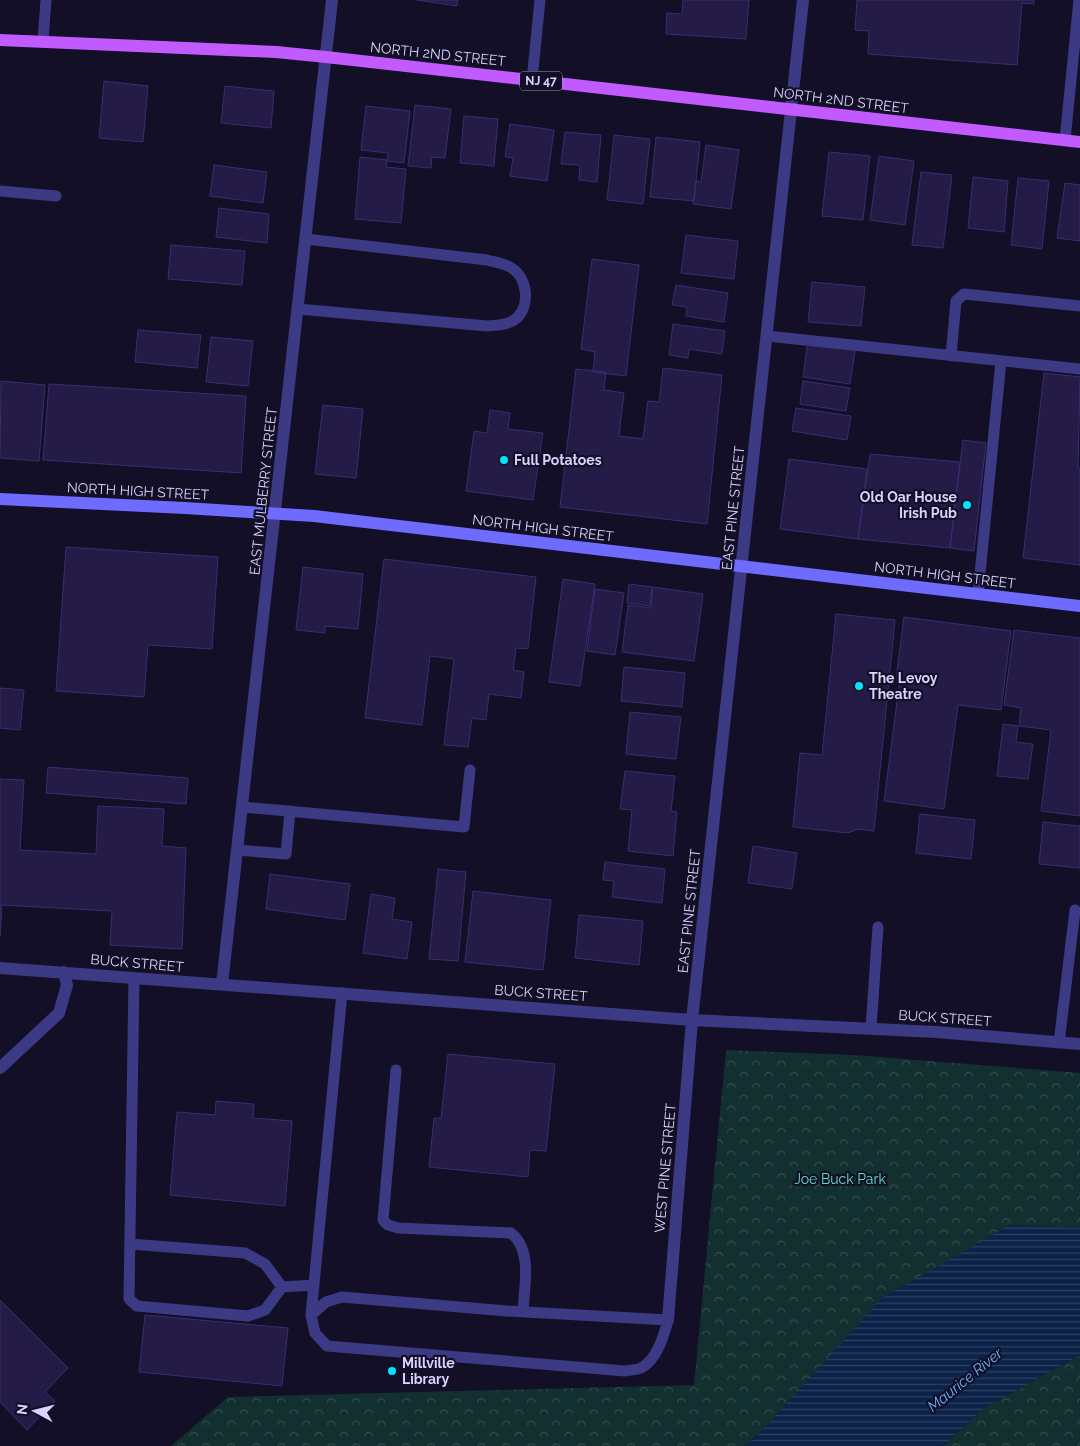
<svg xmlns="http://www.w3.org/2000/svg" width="1080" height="1446" font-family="Raleway,sans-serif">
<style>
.park{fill:url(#park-crowns)}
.water{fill:url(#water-rules)}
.building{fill:#241b47;stroke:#3b2d73}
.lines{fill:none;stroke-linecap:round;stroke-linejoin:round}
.lane{stroke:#3d3a85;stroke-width:11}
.street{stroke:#3d3a85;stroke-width:12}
.secondary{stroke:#6f6bff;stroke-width:12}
.primary{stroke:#c25bff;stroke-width:12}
.poi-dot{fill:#00e5ff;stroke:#130f26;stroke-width:2}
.labels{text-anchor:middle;stroke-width:4.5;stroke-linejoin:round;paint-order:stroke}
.shield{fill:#130f26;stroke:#9e99be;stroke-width:1}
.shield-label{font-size:12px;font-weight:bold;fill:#d9d4ff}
.street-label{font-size:14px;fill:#d9d4ff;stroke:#130f26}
.poi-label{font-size:14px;font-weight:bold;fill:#d9d4ff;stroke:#130f26;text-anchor:start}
.park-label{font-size:14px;fill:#5fe0c0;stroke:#130f26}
.water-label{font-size:15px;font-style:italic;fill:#62b6ff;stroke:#130f26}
</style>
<defs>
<pattern id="park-crowns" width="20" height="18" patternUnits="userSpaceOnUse" patternTransform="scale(1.25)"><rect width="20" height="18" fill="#12302f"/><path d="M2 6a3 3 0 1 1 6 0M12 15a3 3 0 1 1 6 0" fill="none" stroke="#344d4e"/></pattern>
<pattern id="water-rules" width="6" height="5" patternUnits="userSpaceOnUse" patternTransform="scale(1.25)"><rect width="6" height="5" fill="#0c2248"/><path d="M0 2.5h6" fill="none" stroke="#2f4163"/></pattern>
</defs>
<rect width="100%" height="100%" fill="#130f26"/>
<path class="park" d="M 726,1050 L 854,1055 L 1080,1073 L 1080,1228 L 1010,1225 L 744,1446 L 171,1446 L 228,1397 L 694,1385 Z
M 1080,1355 L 1080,1446 L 943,1446 L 984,1408 Z"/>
<path class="water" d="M 1010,1225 L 1080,1228 L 1080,1355 L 984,1408 L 943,1446 L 744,1446 L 757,1436 L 882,1298 Z"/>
<path class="building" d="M 417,0 L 458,0 L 457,6 Z
M 683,0 L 749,0 L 746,39 L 666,34 L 667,13 L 682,14 Z
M 857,0 L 1034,0 L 1034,4 L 1022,3 L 1017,65 L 868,54 L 869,31 L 855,30 Z
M 104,81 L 148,86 L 143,142 L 99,138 Z
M 225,86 L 274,91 L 271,128 L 221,123 Z
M 415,105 L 451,109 L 445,158 L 432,157 L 431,168 L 408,166 Z
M 366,106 L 410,111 L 404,163 L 387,161 L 388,153 L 361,150 Z
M 464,116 L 498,119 L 494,166 L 460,163 Z
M 510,124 L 554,130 L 547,181 L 510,176 L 513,158 L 505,157 Z
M 565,132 L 601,135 L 597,182 L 579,180 L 580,165 L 561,164 Z
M 614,135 L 650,139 L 643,204 L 607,200 Z
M 656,137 L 700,142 L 694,201 L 650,197 Z
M 706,145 L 739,150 L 731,209 L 693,204 L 696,181 L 701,182 Z
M 829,152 L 870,156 L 863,220 L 822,216 Z
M 879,156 L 914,161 L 905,225 L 870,220 Z
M 360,157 L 387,160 L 386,167 L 406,169 L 401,223 L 355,219 Z
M 214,165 L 267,172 L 263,203 L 210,196 Z
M 921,172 L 952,175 L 943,248 L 912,245 Z
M 973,177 L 1008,181 L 1004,232 L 968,228 Z
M 1018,178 L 1049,181 L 1042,249 L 1011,245 Z
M 1065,183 L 1080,185 L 1080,241 L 1057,238 Z
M 219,208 L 269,214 L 267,243 L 216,237 Z
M 686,235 L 738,241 L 734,279 L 681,273 Z
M 171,245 L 245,251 L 242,285 L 168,279 Z
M 592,259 L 639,265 L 626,376 L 593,372 L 595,352 L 581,349 Z
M 812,282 L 865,287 L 861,326 L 808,322 Z
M 676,285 L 728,293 L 724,322 L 686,316 L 687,307 L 672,305 Z
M 673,324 L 725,331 L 722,354 L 689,349 L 688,358 L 669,355 Z
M 138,330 L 201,335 L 197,368 L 135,362 Z
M 211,337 L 253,341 L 248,386 L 206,382 Z
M 808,339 L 856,345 L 850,384 L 803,377 Z
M 663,368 L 722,375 L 707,524 L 560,507 L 576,369 L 606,372 L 604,390 L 624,393 L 619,436 L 643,439 L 648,401 L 659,402 Z
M 1044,373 L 1080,377 L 1078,468 L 1080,468 L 1080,565 L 1023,558 Z
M 1,381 L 45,385 L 39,461 L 0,458 Z
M 803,381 L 850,388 L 846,411 L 800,404 Z
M 49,384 L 246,396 L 241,473 L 43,460 Z
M 323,405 L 363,409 L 356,478 L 315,474 Z
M 796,408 L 851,416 L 847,440 L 792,431 Z
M 490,410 L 510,413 L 508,429 L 543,433 L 533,500 L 466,491 L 474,431 L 487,433 Z
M 963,440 L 986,443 L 974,551 L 950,548 Z
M 870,454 L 960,462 L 950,548 L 858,539 Z
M 789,459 L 867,469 L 858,539 L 780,529 Z
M 66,547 L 218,557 L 212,649 L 148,645 L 144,697 L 56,691 Z
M 384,559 L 536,577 L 528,649 L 516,648 L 513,670 L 524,672 L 521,698 L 489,694 L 486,720 L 472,718 L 468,747 L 444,745 L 454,659 L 430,656 L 422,725 L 365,718 Z
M 303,567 L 363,574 L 358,629 L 325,626 L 325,633 L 296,630 Z
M 563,579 L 595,584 L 580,686 L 549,682 Z
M 629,584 L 652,587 L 650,606 L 627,603 Z
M 653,587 L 703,594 L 694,661 L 622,652 L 628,605 L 651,608 Z
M 595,589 L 624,593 L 615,655 L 587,651 Z
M 836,614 L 895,620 L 874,831 L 858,829 L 848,833 L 793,827 L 800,753 L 822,755 Z
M 904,617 L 1011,631 L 1001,710 L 958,705 L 944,809 L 884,801 L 900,679 L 896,679 Z
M 1014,630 L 1080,638 L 1080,816 L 1041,811 L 1051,730 L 1019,726 L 1021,708 L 1004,705 Z
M 624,667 L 685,673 L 682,707 L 621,701 Z
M 0,688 L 24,690 L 20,730 L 0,728 Z
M 630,712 L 681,717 L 676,759 L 626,754 Z
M 1003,724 L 1018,726 L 1016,742 L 1033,744 L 1028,779 L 997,776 Z
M 48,767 L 188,778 L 186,804 L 46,793 Z
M 625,771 L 675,776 L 671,811 L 677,812 L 673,856 L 628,851 L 632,810 L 620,809 Z
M 0,779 L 24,780 L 20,850 L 96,854 L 98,806 L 164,809 L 162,846 L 186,848 L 182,949 L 110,945 L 112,911 L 2,905 L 0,936 Z
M 920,814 L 975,820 L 971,859 L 916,853 Z
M 1043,822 L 1080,826 L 1080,868 L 1039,864 Z
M 753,846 L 797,853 L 792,889 L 748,883 Z
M 605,862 L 665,869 L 662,903 L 612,897 L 614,881 L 603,880 Z
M 438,869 L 466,872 L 458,961 L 429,959 Z
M 270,874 L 350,884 L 345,920 L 266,909 Z
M 473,891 L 551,900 L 543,970 L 465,962 Z
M 371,894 L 395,898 L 392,919 L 412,922 L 407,959 L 363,953 Z
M 579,915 L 643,921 L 639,965 L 575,958 Z
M 448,1054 L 555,1064 L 546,1151 L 530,1150 L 528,1177 L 429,1167 L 434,1118 L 441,1118 Z
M 216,1101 L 254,1104 L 253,1118 L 292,1121 L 285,1206 L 170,1195 L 177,1112 L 215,1115 Z
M 0,1300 L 68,1368 L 45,1392 L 55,1401 L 27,1430 L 0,1402 Z
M 145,1315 L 288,1328 L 282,1386 L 139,1372 Z"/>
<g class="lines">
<path class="lane" d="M 43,41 L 46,0
M 532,80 L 540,0
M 1065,140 L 1079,0
M 0,191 L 56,196
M 298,309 L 487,326 C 497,325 509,325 517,318 C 531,304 527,276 510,267 C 503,263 494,262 487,260 L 306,239
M 767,336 L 1080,369
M 951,356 L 956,301 L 964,294 L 1080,306
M 978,594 L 1001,361
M 242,807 L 464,827 L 470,770
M 237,850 L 286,854 L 290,811
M 134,978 L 129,1299 L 137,1306 L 248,1316 L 265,1310 L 282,1287 L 314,1285
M 871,1028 L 878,927
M 1059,1043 L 1075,910
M 396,1070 L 383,1220 L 388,1225 L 398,1228 L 511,1233 C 533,1250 524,1287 523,1312
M 130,1244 L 245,1253 L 265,1264 L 282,1287
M 342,1297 L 507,1311 L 668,1320 C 664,1335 657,1360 641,1368 C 636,1370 629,1370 625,1371 L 327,1346 L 315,1333 L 311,1315 L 326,1302 Z
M 311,1315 L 342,993"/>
<path class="street" d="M 0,968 L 692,1020 L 936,1032 L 1080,1044
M 222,984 L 332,0
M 0,1068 L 59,1013 L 67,985 L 64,972
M 668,1320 L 692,1020 L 803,0"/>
<path class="secondary" d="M 0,499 L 185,508 L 314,516 L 1080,606"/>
<path class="primary" d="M 0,40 L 276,52 L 326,57 L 1080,142"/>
</g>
<g class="poi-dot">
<circle cx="504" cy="460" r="5"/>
<circle cx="967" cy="505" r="5"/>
<circle cx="859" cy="686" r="5"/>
<circle cx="392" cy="1371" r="5"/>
</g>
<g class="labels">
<rect class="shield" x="520" y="71.5" width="42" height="19" rx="4"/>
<g class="shield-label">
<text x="541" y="85">NJ 47</text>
</g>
<g class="street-label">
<text transform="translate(438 54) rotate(6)" y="5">NORTH 2ND STREET</text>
<text transform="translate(841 100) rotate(7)" y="5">NORTH 2ND STREET</text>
<text transform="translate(138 491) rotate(3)" y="5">NORTH HIGH STREET</text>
<text transform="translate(263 491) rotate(-84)" y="5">EAST MULBERRY STREET</text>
<text transform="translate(733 508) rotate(-84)" y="5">EAST PINE STREET</text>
<text transform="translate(543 528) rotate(7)" y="5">NORTH HIGH STREET</text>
<text transform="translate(945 575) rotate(7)" y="5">NORTH HIGH STREET</text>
<text transform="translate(689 911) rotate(-84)" y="5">EAST PINE STREET</text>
<text transform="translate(137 963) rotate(5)" y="5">BUCK STREET</text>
<text transform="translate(541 993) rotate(4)" y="5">BUCK STREET</text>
<text transform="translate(945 1018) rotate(4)" y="5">BUCK STREET</text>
<text transform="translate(665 1168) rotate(-85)" y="5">WEST PINE STREET</text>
</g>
<g class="poi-label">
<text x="514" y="465">Full Potatoes</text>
<text x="957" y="502" text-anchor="end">Old Oar House<tspan x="957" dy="16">Irish Pub</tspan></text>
<text x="869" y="683">The Levoy<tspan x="869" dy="16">Theatre</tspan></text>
<text x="402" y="1368">Millville<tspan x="402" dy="16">Library</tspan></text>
</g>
<g class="park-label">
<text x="840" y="1184">Joe Buck Park</text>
</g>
<g class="water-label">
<text transform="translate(965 1380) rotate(-39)" y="5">Maurice River</text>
</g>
</g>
<g transform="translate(35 1411) rotate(277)" stroke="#130f26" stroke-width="4" paint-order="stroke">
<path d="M0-4L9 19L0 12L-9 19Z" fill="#d9d4ff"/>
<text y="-8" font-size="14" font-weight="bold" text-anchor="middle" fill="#d9d4ff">N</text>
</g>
</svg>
